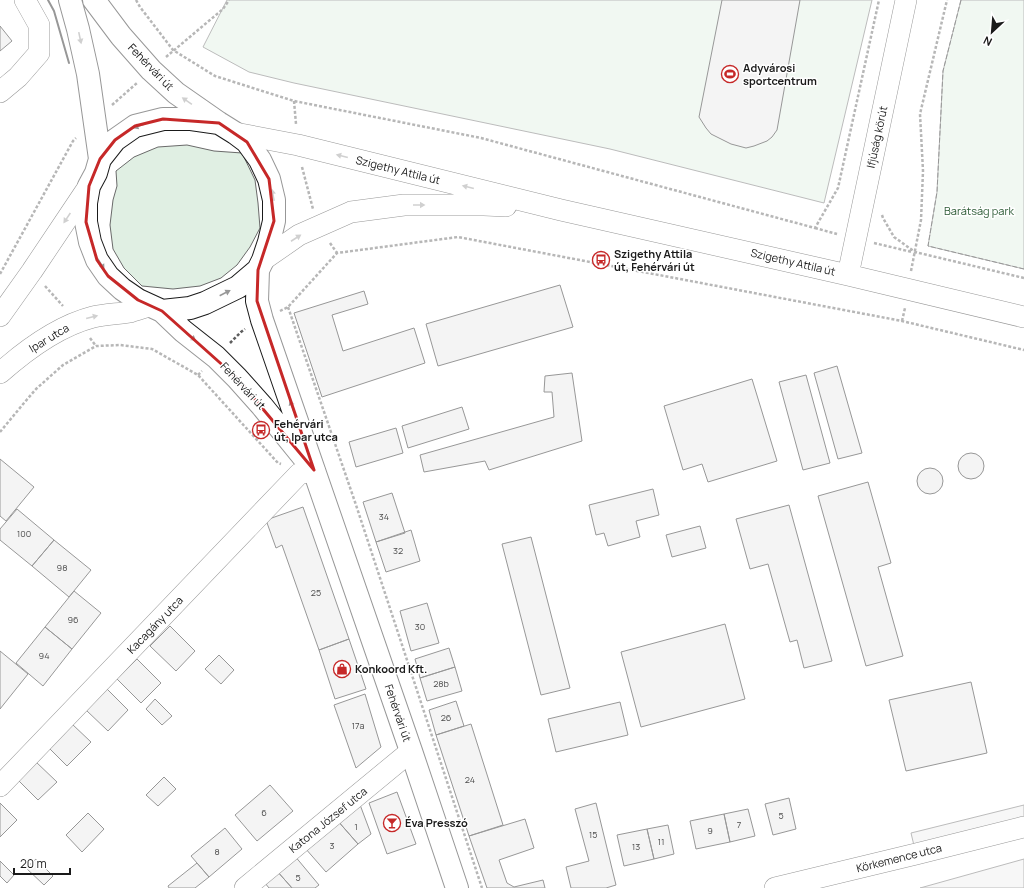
<svg xmlns="http://www.w3.org/2000/svg" width="1024" height="888" font-family="Manrope,sans-serif">
<style>
.green{fill:#e0efe3;stroke:#6a6a6a}
.parking{fill:#ededed;stroke:#6a6a6a}
.building{fill:#e6e6e6;stroke:#1a1a1a}
.lines{fill:none;stroke-linecap:round;stroke-linejoin:round}
.minor-casing{stroke:#1a1a1a;stroke-width:22}
.major-casing{stroke:#1a1a1a;stroke-width:24}
.path{stroke:#5f5f5f;stroke-width:2.5;stroke-dasharray:3 2;stroke-linecap:butt}
.minor{stroke:#fff;stroke-width:21}
.major{stroke:#fff;stroke-width:22}
.fence{stroke:#1a1a1a;stroke-width:1;stroke-dasharray:5 2;stroke-linecap:butt}
.wall{stroke:#1a1a1a;stroke-width:2}
.oneway{fill:#989898}
.marked{fill:none;stroke:#c62828;stroke-width:3;stroke-linejoin:round}
.labels{text-anchor:middle;stroke-width:3;stroke-linejoin:round;paint-order:stroke}
.number-label{font-size:9px;fill:#4d4d4d}
.street-label{font-size:11px;fill:#1a1a1a;stroke:#fff}
.poi-label{font-size:11px;font-weight:bold;fill:#1a1a1a;stroke:#fff;text-anchor:start}
.park-label{font-size:11px;fill:#2b5a34;stroke:#fff}
</style>
<rect width="100%" height="100%" fill="#fff"/>
<path class="green" d="M 227,0 L 872,0 L 824,203 L 610,149 L 294,83 L 249,72 L 203,47 Z
M 961,0 L 1024,0 L 1024,269 L 928,246 L 937,192 L 943,71 Z
M 187,145 L 214,151 L 242,153 L 255,180 L 258,203 L 260,228 L 250,247 L 237,265 L 221,278 L 200,286 L 173,289 L 142,286 L 124,268 L 113,249 L 110,225 L 113,200 L 117,186 L 116,171 L 134,157 L 158,147 Z"/>
<path class="parking" d="M 1024,805 L 1024,827 L 916,854 L 911,833 Z
M 1024,859 L 1024,888 L 920,888 Z"/>
<path class="building" d="M 722,0 L 800,0 L 777,130 L 772,137 L 767,141 L 754,146 L 746,148 L 731,144 L 711,134 L 706,128 L 699,117 Z
M 0,26 L 12,41 L 0,51 Z
M 560,285 L 573,327 L 438,366 L 426,324 Z
M 364,291 L 368,304 L 332,315 L 343,351 L 414,328 L 425,363 L 322,397 L 294,313 Z
M 837,366 L 862,453 L 838,459 L 814,373 Z
M 572,373 L 582,441 L 489,470 L 485,461 L 424,472 L 420,455 L 554,417 L 552,392 L 544,392 L 545,376 Z
M 806,375 L 830,463 L 803,470 L 779,382 Z
M 752,379 L 777,461 L 708,482 L 702,464 L 683,470 L 664,406 Z
M 462,407 L 469,429 L 408,448 L 402,426 Z
M 396,428 L 403,453 L 356,467 L 349,442 Z
M958 466a13 13 0 1 1 26 0a13 13 0 1 1-26 0Z
M 0,459 L 34,487 L 6,521 L 0,516 Z
M917 481a13 13 0 1 1 26 0a13 13 0 1 1-26 0Z
M 868,482 L 891,563 L 878,567 L 903,656 L 866,666 L 818,496 Z
M 653,489 L 659,515 L 636,521 L 640,537 L 608,546 L 604,533 L 596,535 L 589,505 Z
M 392,493 L 405,533 L 376,542 L 363,502 Z
M 789,505 L 832,661 L 804,668 L 797,640 L 790,642 L 768,564 L 750,569 L 736,519 Z
M 303,507 L 349,639 L 319,650 L 282,545 L 276,548 L 266,520 Z
M 17,509 L 54,540 L 32,566 L 0,540 L 0,529 Z
M 700,526 L 706,548 L 672,557 L 666,535 Z
M 411,530 L 420,561 L 386,572 L 376,542 Z
M 531,537 L 570,688 L 541,695 L 502,544 Z
M 54,540 L 91,570 L 69,597 L 32,566 Z
M 74,591 L 101,613 L 72,649 L 45,627 Z
M 427,603 L 439,643 L 411,651 L 400,611 Z
M 725,624 L 745,699 L 641,727 L 621,652 Z
M 170,626 L 195,651 L 176,671 L 150,646 Z
M 45,627 L 72,649 L 43,686 L 16,663 Z
M 349,639 L 366,689 L 335,699 L 319,650 Z
M 449,648 L 455,667 L 420,678 L 415,659 Z
M 0,651 L 28,674 L 0,709 Z
M 219,655 L 234,670 L 221,684 L 205,669 Z
M 137,659 L 161,683 L 141,703 L 117,679 Z
M 455,667 L 462,691 L 427,701 L 420,678 Z
M 971,682 L 987,753 L 906,771 L 889,700 Z
M 107,689 L 128,710 L 108,731 L 86,710 Z
M 365,694 L 381,747 L 356,768 L 334,705 Z
M 155,699 L 172,716 L 162,725 L 146,709 Z
M 456,701 L 464,726 L 436,735 L 429,710 Z
M 620,702 L 628,735 L 556,752 L 548,719 Z
M 72,724 L 91,742 L 67,766 L 48,747 Z
M 471,724 L 503,825 L 469,836 L 436,735 Z
M 35,761 L 57,782 L 38,800 L 17,779 Z
M 164,777 L 176,789 L 158,806 L 146,795 Z
M 270,785 L 293,811 L 257,841 L 235,815 Z
M 397,792 L 416,844 L 387,854 L 369,803 Z
M 789,798 L 796,829 L 773,835 L 765,804 Z
M 359,802 L 371,834 L 358,844 L 337,820 Z
M 0,803 L 17,820 L 0,837 Z
M 596,803 L 616,885 L 606,888 L 571,888 L 566,867 L 589,861 L 575,809 Z
M 748,809 L 755,836 L 730,842 L 724,814 Z
M 88,813 L 104,829 L 82,852 L 66,835 Z
M 724,814 L 730,842 L 696,849 L 690,821 Z
M 525,819 L 534,848 L 499,860 L 507,883 L 514,887 L 543,880 L 545,888 L 487,888 L 469,836 Z
M 337,820 L 358,844 L 326,872 L 305,848 Z
M 668,825 L 674,854 L 654,859 L 647,829 Z
M 225,828 L 242,849 L 209,877 L 191,856 Z
M 647,829 L 654,859 L 624,866 L 617,835 Z
M 294,855 L 319,885 L 315,888 L 292,888 L 277,871 Z
M 36,859 L 53,876 L 44,885 L 26,868 Z
M 0,861 L 14,875 L 7,883 L 0,876 Z
M 197,863 L 209,877 L 195,888 L 169,888 L 168,886 Z
M 277,871 L 292,888 L 269,888 L 265,883 Z"/>
<g class="lines">
<g class="minor-casing">
<path id="minor" d="M 0,92 L 18,77 L 39,53 L 39,25 L 25,0
M 235,133 L 298,145 L 561,210 L 848,275 L 1024,317
M 263,260 L 299,235 L 351,212 L 404,205 L 484,205 L 506,206
M 848,275 L 906,0
M 0,316 L 32,271 L 89,186
M 0,373 C 27,349 58,326 93,317 C 105,314 118,314 130,312 C 136,310 143,308 150,306
M 0,786 L 299,474 L 314,470
M 245,888 L 411,751
M 775,888 L 916,854 L 1024,827"/>
</g>
<g class="major-casing">
<path id="major" d="M 70,0 L 78,29 L 88,74 L 100,159
M 94,0 L 121,36 L 151,70 L 176,93 L 219,123 L 235,133 L 247,142 L 260,160 L 269,179 L 274,200 L 274,221 L 269,242 L 263,260 L 258,270 L 238,287 L 205,303 L 190,308 L 162,311
M 219,123 L 191,119 L 163,119 L 135,126 L 115,140 L 100,159 L 96,173 L 89,186 L 86,203 L 86,222 L 90,242 L 97,260 L 108,276 L 122,289 L 138,300 L 162,311 L 183,331 L 216,357 L 237,378 L 262,406 L 305,459
M 258,270 L 257,301 L 262,320 L 411,751 L 457,888"/>
</g>
<path class="path" d="M 136,0 L 140,7 L 173,50 L 215,76 L 294,101 L 481,138 L 815,228 L 838,188 L 879,0
M 166,57 L 223,9 L 229,0
M 294,101 L 296,124
M 112,105 L 137,83
M 302,167 L 313,209
M 882,215 L 883,218 L 894,237 L 915,252 L 1024,278
M 815,228 L 837,234
M 330,243 L 337,253
M 874,243 L 912,252
M 911,271 L 921,220 L 923,171 L 920,114 L 947,0
M 0,274 L 73,141 L 76,138
M 45,286 L 63,306
M 288,307 L 355,502 L 482,888
M 280,311 L 288,307 L 337,253 L 458,237 L 902,321 L 1024,350
M 902,321 L 905,308
M 90,338 L 96,346
M 230,343 L 241,332 L 245,329
M 198,375 L 202,371
M 0,432 L 24,403 L 36,389 L 63,365 L 96,346 L 120,345 L 152,349 L 198,375 L 278,463 L 281,464"/>
<use href="#minor" class="minor"/>
<use href="#major" class="major"/>
<path class="fence" d="M 961,0 L 943,71 L 937,192 L 928,246 L 1024,269"/>
<path class="wall" d="M 48,0 L 54,11 L 69,63"/>
</g>
<defs><path id="oneway-solid" d="M-6-.8H1V-3.2L6.5 0L1 3.2V.8H-6Z"/></defs>
<g class="oneway">
<use href="#oneway-solid" transform="translate(80 38) rotate(78)"/>
<use href="#oneway-solid" transform="translate(187 101) rotate(-145)"/>
<use href="#oneway-solid" transform="translate(139 126) rotate(160)"/>
<use href="#oneway-solid" transform="translate(342 156) rotate(-166)"/>
<use href="#oneway-solid" transform="translate(468 187) rotate(-166)"/>
<use href="#oneway-solid" transform="translate(273 195) rotate(-101)"/>
<use href="#oneway-solid" transform="translate(419 205)"/>
<use href="#oneway-solid" transform="translate(67 218) rotate(124)"/>
<use href="#oneway-solid" transform="translate(296 238) rotate(-33)"/>
<use href="#oneway-solid" transform="translate(101 264) rotate(58)"/>
<use href="#oneway-solid" transform="translate(225 293) rotate(-27)"/>
<use href="#oneway-solid" transform="translate(92 317) rotate(-14)"/>
<use href="#oneway-solid" transform="translate(191 337) rotate(37)"/>
<use href="#oneway-solid" transform="translate(292 406) rotate(-109)"/>
</g>
<path d="M0 0H1024V888H0ZM 163,119 L 219,123 L 247,142 L 269,179 L 274,221 L 258,270 L 257,301 L 314,470 L 237,378 L 162,311 L 138,300 L 108,276 L 97,260 L 86,222 L 89,186 L 100,159 L 115,140 L 135,126 Z" fill="#fff" fill-opacity=".55" fill-rule="evenodd"/>
<path class="marked" d="M 163,119 L 219,123 L 247,142 L 269,179 L 274,221 L 258,270 L 257,301 L 314,470 L 237,378 L 162,311 L 138,300 L 108,276 L 97,260 L 86,222 L 89,186 L 100,159 L 115,140 L 135,126 Z"/>
<defs>
<g id="stadium-ring" transform="scale(0.9)"><circle r="9.5" fill="#fff" stroke="#c62828" stroke-width="1.5"/><path d="M0-5a6.5 5 0 1 0 0 10a6.5 5 0 1 0 0-10ZM-3.5-1.8h7v3.6h-7Z" fill="#c62828"/></g>
<g id="bus-ring" transform="scale(0.9)"><circle r="9.5" fill="#fff" stroke="#c62828" stroke-width="1.5"/><path d="M-5-6H5V4H4V6H2V4H-2V6H-4V4H-5ZM-3.5-4V0h7V-4ZM-3.5 1.2v1.5H-2V1.2ZM2 1.2v1.5H3.5V1.2Z" fill="#c62828"/></g>
<g id="shop-ring" transform="scale(0.9)"><circle r="9.5" fill="#fff" stroke="#c62828" stroke-width="1.5"/><path d="M-5-2.5h2.3a2.7 3.5 0 0 1 5.4 0H5L5.5 6h-11ZM-1.5-2.5h3a1.5 2.3 0 0 0-3 0Z" fill="#c62828"/></g>
<g id="bar-ring" transform="scale(0.9)"><circle r="9.5" fill="#fff" stroke="#c62828" stroke-width="1.5"/><path d="M-6-5H6L.8 .8V4.5H3.5V6h-7V4.5H-.8V.8Z" fill="#c62828"/></g>
</defs>
<g fill-rule="evenodd">
<use href="#stadium-ring" x="730" y="74"/>
<use href="#bus-ring" x="601" y="260"/>
<use href="#bus-ring" x="261" y="430"/>
<use href="#shop-ring" x="342" y="669"/>
<use href="#bar-ring" x="392" y="823"/>
</g>
<g class="labels">
<g class="number-label">
<text x="384" y="520">34</text>
<text x="24" y="537">100</text>
<text x="398" y="554">32</text>
<text x="62" y="571">98</text>
<text x="316" y="596">25</text>
<text x="73" y="623">96</text>
<text x="420" y="630">30</text>
<text x="44" y="659">94</text>
<text x="441" y="687">28b</text>
<text x="446" y="721">26</text>
<text x="358" y="729">17a</text>
<text x="470" y="783">24</text>
<text x="264" y="816">6</text>
<text x="781" y="819">5</text>
<text x="739" y="828">7</text>
<text x="356" y="830">1</text>
<text x="710" y="834">9</text>
<text x="593" y="838">15</text>
<text x="661" y="845">11</text>
<text x="332" y="849">3</text>
<text x="636" y="850">13</text>
<text x="217" y="855">8</text>
<text x="298" y="881">5</text>
</g>
<g class="street-label">
<text transform="translate(151 67) rotate(46)" y="4">Fehérvári út</text>
<text transform="translate(877 137) rotate(-78)" y="4">Ifjúság körút</text>
<text transform="translate(398 170) rotate(14)" y="4">Szigethy Attila út</text>
<text transform="translate(793 262) rotate(13)" y="4">Szigethy Attila út</text>
<text transform="translate(49 338) rotate(-31)" y="4">Ipar utca</text>
<text transform="translate(243 386) rotate(47)" y="4">Fehérvári út</text>
<text transform="translate(155 625) rotate(-46)" y="4">Kacagány utca</text>
<text transform="translate(398 713) rotate(71)" y="4">Fehérvári út</text>
<text transform="translate(328 820) rotate(-39)" y="4">Katona József utca</text>
<text transform="translate(899 858) rotate(-14)" y="4">Körkemence utca</text>
</g>
<g class="poi-label">
<text x="743" y="72">Adyvárosi<tspan x="743" dy="13">sportcentrum</tspan></text>
<text x="614" y="258">Szigethy Attila<tspan x="614" dy="13">út, Fehérvári út</tspan></text>
<text x="274" y="428">Fehérvári<tspan x="274" dy="13">út, Ipar utca</tspan></text>
<text x="355" y="673">Konkoord Kft.</text>
<text x="405" y="827">Éva Presszó</text>
</g>
<g class="park-label">
<text x="979" y="215">Barátság park</text>
</g>
</g>
<g transform="translate(992 32) rotate(206)" stroke="#ffffff" stroke-width="3" paint-order="stroke">
<path d="M0-3L7 15L0 10L-7 15Z" fill="#1a1a1a"/>
<text y="-6" font-size="11" font-weight="bold" text-anchor="middle" fill="#1a1a1a">N</text>
</g>
<path d="M14 868v6h56v-6" fill="none" stroke="#1a1a1a" stroke-width="2"/>
<text x="20" y="868" font-size="12" fill="#1a1a1a" stroke="#ffffff" stroke-width="3" paint-order="stroke">20 m</text>
</svg>
